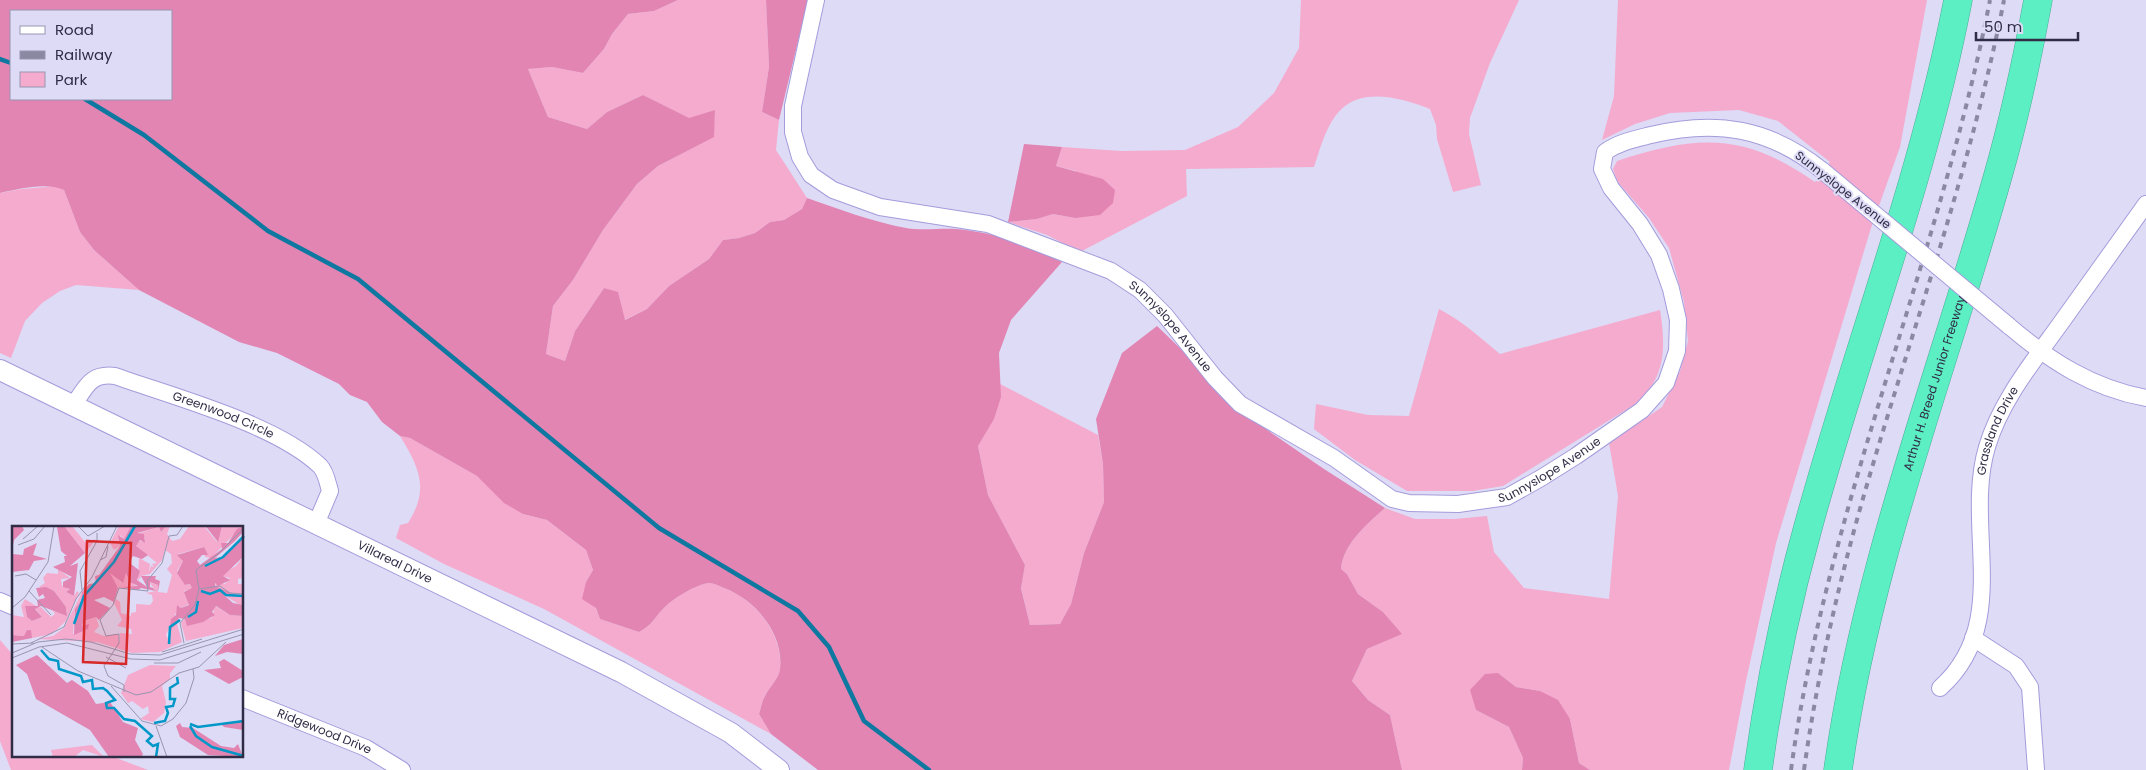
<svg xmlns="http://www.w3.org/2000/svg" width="2146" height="770" font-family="Poppins,sans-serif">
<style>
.green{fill:#f5abce}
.forest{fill:#e285b3;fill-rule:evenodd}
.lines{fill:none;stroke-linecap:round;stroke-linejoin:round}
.stream{stroke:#0f78a1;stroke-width:4.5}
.minor-casing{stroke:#a49cdb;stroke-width:18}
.tertiary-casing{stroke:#a49cdb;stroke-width:22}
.motorway-casing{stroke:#4dab97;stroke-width:29}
.minor{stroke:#fff;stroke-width:16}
.tertiary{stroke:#fff;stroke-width:20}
.motorway{stroke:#5cefc3;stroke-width:28}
.rail{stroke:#8b88a2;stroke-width:4;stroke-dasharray:6 6;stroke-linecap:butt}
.minor-bridge-casing{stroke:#a49cdb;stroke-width:18;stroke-linecap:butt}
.minor-bridge{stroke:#fff;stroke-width:16}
.labels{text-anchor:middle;stroke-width:4;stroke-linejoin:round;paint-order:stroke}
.street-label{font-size:12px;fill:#302c46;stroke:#dddbf6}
.inset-river{fill:none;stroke:#0198c8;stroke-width:2.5}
.inset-road{fill:none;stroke:#9895b0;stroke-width:1}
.view{fill:#d62828;fill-opacity:0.15;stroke:#d62828;stroke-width:2.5}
.inset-edge{fill:none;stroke:#302c46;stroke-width:2.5}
</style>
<rect width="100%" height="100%" fill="#dddbf6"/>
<path class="green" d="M 678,0 L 766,0 L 769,67 L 762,112 L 779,120 L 776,150 L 807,198 L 802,209 L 784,220 L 770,222 L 755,233 L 739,238 L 723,240 L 709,259 L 669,286 L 647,309 L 624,320 L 618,293 L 604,288 L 575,331 L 565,361 L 546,354 L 553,306 L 573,280 L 603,230 L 637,184 L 658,166 L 713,137 L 715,110 L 689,119 L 643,95 L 607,112 L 587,129 L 548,117 L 528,69 L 552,67 L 583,73 L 604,49 L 612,34 L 628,14 L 654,11 Z
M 1301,0 L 1519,0 L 1490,63 L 1470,118 L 1469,134 L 1481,185 L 1453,192 L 1437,139 L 1436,125 L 1430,109 C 1406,99 1367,88 1345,106 C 1327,120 1321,147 1314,167 L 1186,169 L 1187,196 L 1080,252 L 1047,235 L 1008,222 L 1037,219 L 1053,214 L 1075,218 L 1076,171 L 1056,166 L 1062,147 L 1121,151 L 1185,150 L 1238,127 L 1274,93 L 1299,48 Z
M 1618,0 L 1927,0 L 1900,147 L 1871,228 L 1776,543 L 1746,681 L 1729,770 L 1590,770 L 1579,763 L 1570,719 L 1540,691 L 1516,687 L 1498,673 L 1476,710 L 1509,727 L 1523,758 L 1522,770 L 1402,770 L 1390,715 L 1368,700 L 1352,681 L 1367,649 L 1401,634 L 1383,612 L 1358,594 L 1347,574 L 1341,569 C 1343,544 1367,524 1385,508 L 1415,519 L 1455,519 L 1487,516 L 1494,552 L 1524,588 L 1609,599 L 1618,496 L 1609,443 L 1662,407 L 1680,371 L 1688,341 L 1684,302 L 1669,248 L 1649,218 L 1617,181 L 1613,169 L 1617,161 C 1697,135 1744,132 1815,182 L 1830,162 L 1778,121 L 1739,110 L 1670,113 L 1635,124 L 1602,140 L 1614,96 Z
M 57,186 L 64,190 L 80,232 L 94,250 L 139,290 L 76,285 L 60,291 L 42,303 L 25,321 L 11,358 L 0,353 L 0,193 L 22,189 Z
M 1439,309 C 1462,321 1481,338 1500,354 L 1660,310 C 1664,335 1667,366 1650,388 C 1646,394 1640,399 1634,405 L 1503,486 L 1473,491 L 1407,491 L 1355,460 L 1314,429 L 1316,404 L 1368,415 L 1409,416 Z
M 1000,384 L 1098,435 L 1103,464 L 1104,502 L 1084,553 L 1071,604 L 1060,624 L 1030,625 L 1021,587 L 1025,565 L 988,495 L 978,446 C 990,425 1001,408 1000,384 Z
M 400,436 L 410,438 L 477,476 L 523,514 L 547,520 L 586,550 L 593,570 L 586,582 L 600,619 L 639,632 C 654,624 654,617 666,606 C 674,598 697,584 709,583 C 713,583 720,586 724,588 C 756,600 783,634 780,669 C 779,679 769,687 765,696 C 762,701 761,708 759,714 L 771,734 L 544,609 L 444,564 L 396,538 L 400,525 L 408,523 C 430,489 419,467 400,436 Z
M 0,640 L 14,656 L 14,756 L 111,756 L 148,770 L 11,770 L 0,741 Z"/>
<path class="forest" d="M 0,0 L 678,0 L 654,11 L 628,14 L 612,34 L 604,49 L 583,73 L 552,67 L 528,69 L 548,117 L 587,129 L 607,112 L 643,95 L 689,118 L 715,110 L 714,137 L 658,166 L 637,184 L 603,230 L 573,280 L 553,306 L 546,354 L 565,361 L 575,331 L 604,288 L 618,292 L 625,320 L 647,309 L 669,286 L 709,259 L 723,240 L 739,238 L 755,233 L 770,222 L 784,220 L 802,209 L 807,198 C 839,209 873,222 906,228 C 922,231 940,228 956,229 C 993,232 1029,245 1062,262 L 1011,320 L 999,353 L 1001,397 L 994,419 L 978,446 L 988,495 L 1025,565 L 1021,588 L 1030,625 L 1060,624 L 1071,604 L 1084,553 L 1104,502 L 1103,464 L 1096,419 L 1122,353 L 1157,326 L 1260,425 L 1324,469 L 1385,508 C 1367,524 1343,544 1341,569 L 1347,574 L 1358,594 L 1383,612 L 1402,634 L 1367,649 L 1352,681 L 1368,700 L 1390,715 L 1402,770 L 818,770 L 771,734 L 759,714 C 761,708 762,701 765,696 C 769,687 779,679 780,669 C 784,634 756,600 724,588 C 720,586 713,583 709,583 C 697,584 674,598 666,606 C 654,617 654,624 639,632 L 600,619 L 596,608 L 582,599 L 586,582 L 593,570 L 586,550 L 547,520 L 523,514 L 504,503 L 477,476 L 410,438 L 400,436 L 382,422 L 367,402 L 350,395 L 339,384 L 277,353 L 239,342 L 139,290 L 94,250 L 80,232 L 64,190 C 46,182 19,189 0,193 ZM 11,11 L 171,11 L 171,99 L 11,99 Z
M 766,0 L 808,0 L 779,120 L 762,112 L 769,67 Z
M 1024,144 L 1062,147 L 1056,166 L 1103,179 L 1115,190 L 1113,203 L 1100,215 L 1075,218 L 1053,214 L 1037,219 L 1008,222 Z
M 1498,673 L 1516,687 L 1540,691 L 1558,700 L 1570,719 L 1579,763 L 1590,770 L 1522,770 L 1523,758 L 1509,727 L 1476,710 L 1470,690 L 1485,674 Z"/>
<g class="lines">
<path class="stream" d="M 0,59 L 11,63
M 85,99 L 144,135 L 268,231 L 358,279 L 659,528 L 798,611 L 829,647 L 864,721 L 929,770"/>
<g class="minor-casing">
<g id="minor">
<path id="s1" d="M 816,0 L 793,106 L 793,132 L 800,157 L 811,175 L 833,190 L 880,207 L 988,224 L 1111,271 L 1140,290 L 1165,315 L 1215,378 L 1240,404 L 1334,458 L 1392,499 L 1409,503 L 1458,504 L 1507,497 L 1541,478 L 1576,456 L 1642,410 L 1666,383 L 1677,351 L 1678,320 L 1671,289 L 1659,255 L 1640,224 L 1611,188 L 1602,169 L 1605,152 C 1619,142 1635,139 1651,135 C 1716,119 1770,128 1823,171"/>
<path d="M 2009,326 C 2050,361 2092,388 2146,398"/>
<path id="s2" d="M 73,406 C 86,387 90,373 115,376 C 174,397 276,424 320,466 C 326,472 328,484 330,491 L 316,524"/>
<path d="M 0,601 L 14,607"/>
<path d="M 1973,638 L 2016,666 L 2030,687 L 2036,770"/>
<path id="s3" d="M 1940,688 C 2013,623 1963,527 1987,447 C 2000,403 2031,364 2058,327 C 2087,286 2117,245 2146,204"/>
<path id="s4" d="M 242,698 L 366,748 L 402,770"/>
</g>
</g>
<g class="tertiary-casing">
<g id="tertiary">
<path id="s5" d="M 0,370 L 621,672 L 731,733 L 779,770"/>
</g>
</g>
<g class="motorway-casing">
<g id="motorway">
<path d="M 1758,770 C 1769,689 1785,610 1807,531 C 1855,353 1923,181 1958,0"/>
<path id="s6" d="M 1838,770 C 1866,567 1941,376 1997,179 C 2014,120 2027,60 2038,0"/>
</g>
</g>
<use href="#minor" class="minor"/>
<use href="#tertiary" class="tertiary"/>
<use href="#motorway" class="motorway"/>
<path class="rail" d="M 1791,770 C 1827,506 1939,261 1990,0
M 1804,770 C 1816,684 1835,599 1858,516 C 1907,342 1969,178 2004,0"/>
<g class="minor-bridge-casing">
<path id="minor-bridge" d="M 1823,171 L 2009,326"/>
</g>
<use href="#minor-bridge" class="minor-bridge"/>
</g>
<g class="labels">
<g class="street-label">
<text transform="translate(1843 190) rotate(38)" y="4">Sunnyslope Avenue</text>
<text dy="4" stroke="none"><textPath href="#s1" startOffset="581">Sunnyslope Avenue</textPath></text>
<text dy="4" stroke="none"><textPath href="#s6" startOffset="399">Arthur H. Breed Junior Freeway</textPath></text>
<text dy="4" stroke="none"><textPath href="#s2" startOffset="171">Greenwood Circle</textPath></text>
<text dy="4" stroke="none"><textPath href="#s3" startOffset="272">Grassland Drive</textPath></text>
<text dy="4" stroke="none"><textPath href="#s1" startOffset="1031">Sunnyslope Avenue</textPath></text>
<text dy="4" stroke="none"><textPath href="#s5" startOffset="439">Villareal Drive</textPath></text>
<text dy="4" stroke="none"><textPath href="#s4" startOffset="89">Ridgewood Drive</textPath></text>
</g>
</g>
<g transform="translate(12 526)">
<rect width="231" height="231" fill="#dddbf6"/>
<path d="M 52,0 L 60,0 L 73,16 L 84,13 L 73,27 ZM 107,0 L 119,0 L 112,13 L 108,9 L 108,20 L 102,24 L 98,17 ZM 154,0 L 158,0 L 155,8 L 160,15 L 168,13 L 177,0 L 192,0 L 205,16 L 210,0 L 230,0 L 199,32 L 193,31 L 192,21 L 166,28 L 171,35 L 165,45 L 174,59 L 179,58 L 180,63 L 172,65 L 177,78 L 169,82 L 167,80 L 154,109 L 157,115 L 159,103 L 165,97 L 170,116 L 148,126 L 120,127 L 85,116 L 25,113 L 41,110 L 52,102 L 70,66 L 69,75 L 63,83 L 61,108 L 75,104 L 75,101 L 70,100 L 70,96 L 84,91 L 87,100 L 82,106 L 92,110 L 106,108 L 108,117 L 108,107 L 120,108 L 119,103 L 105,100 L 110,94 L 102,77 L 104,73 L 108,76 L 109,87 L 119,90 L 119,87 L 124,86 L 124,78 L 138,79 L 141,75 L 140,69 L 134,67 L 144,65 L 137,56 L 146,59 L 146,66 L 155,67 L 160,49 L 155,43 L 160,37 L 159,28 L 153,24 L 150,34 L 138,48 L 129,50 L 126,55 L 127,32 L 138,38 L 137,46 L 139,40 L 142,41 L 140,38 L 145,37 L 124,20 L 127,15 L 132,16 L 133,11 L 124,8 L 147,1 L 149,6 ZM 231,31 L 231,52 L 226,53 L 226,58 L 231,58 L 231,79 L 228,79 L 212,69 L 223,69 L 203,60 L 204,57 L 213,58 L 218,52 L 210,50 L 213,46 L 224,40 ZM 46,43 L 58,52 L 49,53 L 50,60 L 58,63 L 54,66 L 62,70 L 65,65 L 67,67 L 54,95 L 40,108 L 20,112 L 17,103 L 13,110 L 0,109 L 0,89 L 12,91 L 9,80 L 13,73 L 24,80 L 13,80 L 15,91 L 20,95 L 30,91 L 23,82 L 29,81 L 39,91 L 43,88 L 41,85 L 55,89 L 54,81 L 42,65 L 27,61 L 33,57 L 31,52 L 35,47 L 46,48 ZM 100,47 L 110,57 L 114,47 L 125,62 L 106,62 L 97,48 ZM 203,80 L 218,89 L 231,90 L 231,102 L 174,115 L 169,97 L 173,92 L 180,98 L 200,92 ZM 138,139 L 164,140 L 158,147 L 158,153 L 150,160 L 154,176 L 152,187 L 141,196 L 128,193 L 137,187 L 136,180 L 131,183 L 120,175 L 116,177 L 109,167 L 116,149 ZM 80,219 L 92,231 L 71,224 L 62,231 L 41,231 L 39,224 Z" fill="#f5abce"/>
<path d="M 0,0 L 10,0 L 12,4 L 2,14 L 0,25 ZM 52,0 L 73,27 L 58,40 L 66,37 L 62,70 L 54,66 L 58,63 L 51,61 L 51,56 L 60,51 L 41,41 L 53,36 L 52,30 L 55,30 L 49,25 L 45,1 ZM 119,0 L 154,0 L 149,6 L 147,1 L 125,7 L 132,8 L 133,17 L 128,14 L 124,20 L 136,29 L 130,33 L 121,30 L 119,33 L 119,38 L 128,45 L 125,54 L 135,61 L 129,50 L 144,50 L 143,53 L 148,55 L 146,65 L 146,59 L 138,56 L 138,61 L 141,62 L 144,65 L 129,62 L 126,64 L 110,61 L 126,60 L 118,56 L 114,47 L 111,57 L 98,47 L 106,62 L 102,76 L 92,71 L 82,74 L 98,82 L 87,94 L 84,91 L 72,95 L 70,100 L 77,98 L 76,103 L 62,109 L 63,83 L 69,75 L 70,66 L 77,58 L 84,57 L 83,50 L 87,49 L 108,20 L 106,9 L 112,13 ZM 192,0 L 210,0 L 206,16 L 195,2 ZM 231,0 L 231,6 L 223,15 L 203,32 L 210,31 L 231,12 L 231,31 L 211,50 L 218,54 L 206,60 L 203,57 L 203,60 L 224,69 L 212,69 L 221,77 L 231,79 L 231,90 L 218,89 L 204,80 L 200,86 L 203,89 L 191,96 L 175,100 L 173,93 L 166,92 L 168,95 L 160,102 L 156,117 L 159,93 L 164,89 L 165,79 L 169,82 L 177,79 L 172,66 L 180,62 L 178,58 L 173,59 L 165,47 L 171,35 L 165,29 L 192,21 L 196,29 L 190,29 L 185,35 L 188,39 L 210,23 L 209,17 L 216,17 L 225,3 ZM 25,17 L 21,29 L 35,33 L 22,35 L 17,44 L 0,46 L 0,28 L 11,29 L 12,23 ZM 34,61 L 42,65 L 54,81 L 55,90 L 29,80 L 23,83 L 30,91 L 20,95 L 15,91 L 13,80 L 26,80 L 25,74 L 33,72 L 31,68 L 27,71 L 24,62 ZM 15,104 L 19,104 L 20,112 L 0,116 L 0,109 L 12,110 ZM 231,113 L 231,128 L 215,126 L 203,130 L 212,119 ZM 25,129 L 55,157 L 60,154 L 76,165 L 84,178 L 98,176 L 111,196 L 126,202 L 123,214 L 131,228 L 129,231 L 97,231 L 78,204 L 24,173 L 15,148 L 4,139 ZM 212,133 L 231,145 L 231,151 L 217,158 L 192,144 L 209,142 L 207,136 ZM 231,194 L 231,204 L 212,201 L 209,198 ZM 168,197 L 170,201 L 181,202 L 209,220 L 222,222 L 226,218 L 231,231 L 196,229 L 168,211 L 164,200 Z" fill="#e285b3"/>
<path class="inset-river" d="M 193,40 L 211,31 L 232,10M 189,65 L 198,68 L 208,64 L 214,69 L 232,70M 176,91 L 184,86 L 186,75M 62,98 L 72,70 L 102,36 L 123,0M 157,118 L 158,101 L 168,94M 29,124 L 37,133 L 46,135 L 47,143 L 69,150 L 71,156 L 80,154 L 81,163 L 91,162 L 95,165 L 103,174 L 94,177 L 95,182 L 102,182 L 112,193 L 123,195 L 140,210 L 135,215 L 141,220 L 146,218 L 144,231M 142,197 L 153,195 L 156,187 L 154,181 L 161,180 L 163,173 L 158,173 L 158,162 L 166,157 L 165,151M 178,198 L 186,201 L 232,195M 178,200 L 184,210 L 200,221 L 232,230"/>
<path class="inset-road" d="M 66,0 L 76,10 L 93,0M 11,13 L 26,0M 6,19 L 22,13 L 33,0M 88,34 L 94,31 L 96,20M 3,50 L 14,48 L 24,54M 187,63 L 208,60 L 218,67 L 232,68M 70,64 L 68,45 L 85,15 L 85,7M 17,65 L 39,89M 0,82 L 13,71 L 36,36 L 42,0M 19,117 L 52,101 L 64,73 L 80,51 L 105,0M 172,117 L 168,97 L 183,79 L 187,63 L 184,44 L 206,28 L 232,2M 0,118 L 22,117M 30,121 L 66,145 L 124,169 L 139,166 L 167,147 L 187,141 L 214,116M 150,126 L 190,113M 0,127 L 26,116 L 54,113 L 79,116 L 118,128 L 148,129 L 232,103M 94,131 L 114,142M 0,132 L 27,121 L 55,117 L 119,133 L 148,134 L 232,108M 142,137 L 166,137 L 189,126M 99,160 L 130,195 L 149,200 L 161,193 L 174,177 L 182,152 L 181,143M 112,166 L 112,159 L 96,150 L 92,140 L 107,117 L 107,108 L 94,110 L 88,94 L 101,79 L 107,62 L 136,65 L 135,55 L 150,37 L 157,10 L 165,9 L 171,0M 144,200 L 155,231"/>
<path class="view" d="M 75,15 L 119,17 L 114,138 L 71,136 Z"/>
<rect width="231" height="231" class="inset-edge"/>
</g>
<rect x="10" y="10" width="162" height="90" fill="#dddbf6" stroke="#9895b0"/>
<rect x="20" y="26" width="25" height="8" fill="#ffffff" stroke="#9895b0"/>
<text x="55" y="35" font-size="15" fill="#302c46">Road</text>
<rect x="20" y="51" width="25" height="8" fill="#8b88a2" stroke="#9895b0"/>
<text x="55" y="60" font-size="15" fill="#302c46">Railway</text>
<rect x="20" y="72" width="25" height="15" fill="#f5abce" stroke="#9895b0"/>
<text x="55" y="85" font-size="15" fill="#302c46">Park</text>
<path d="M1976 32v8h102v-8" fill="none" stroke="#302c46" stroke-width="2.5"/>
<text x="1984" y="32" font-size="15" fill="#302c46" stroke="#dddbf6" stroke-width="4" paint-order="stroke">50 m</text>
</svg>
